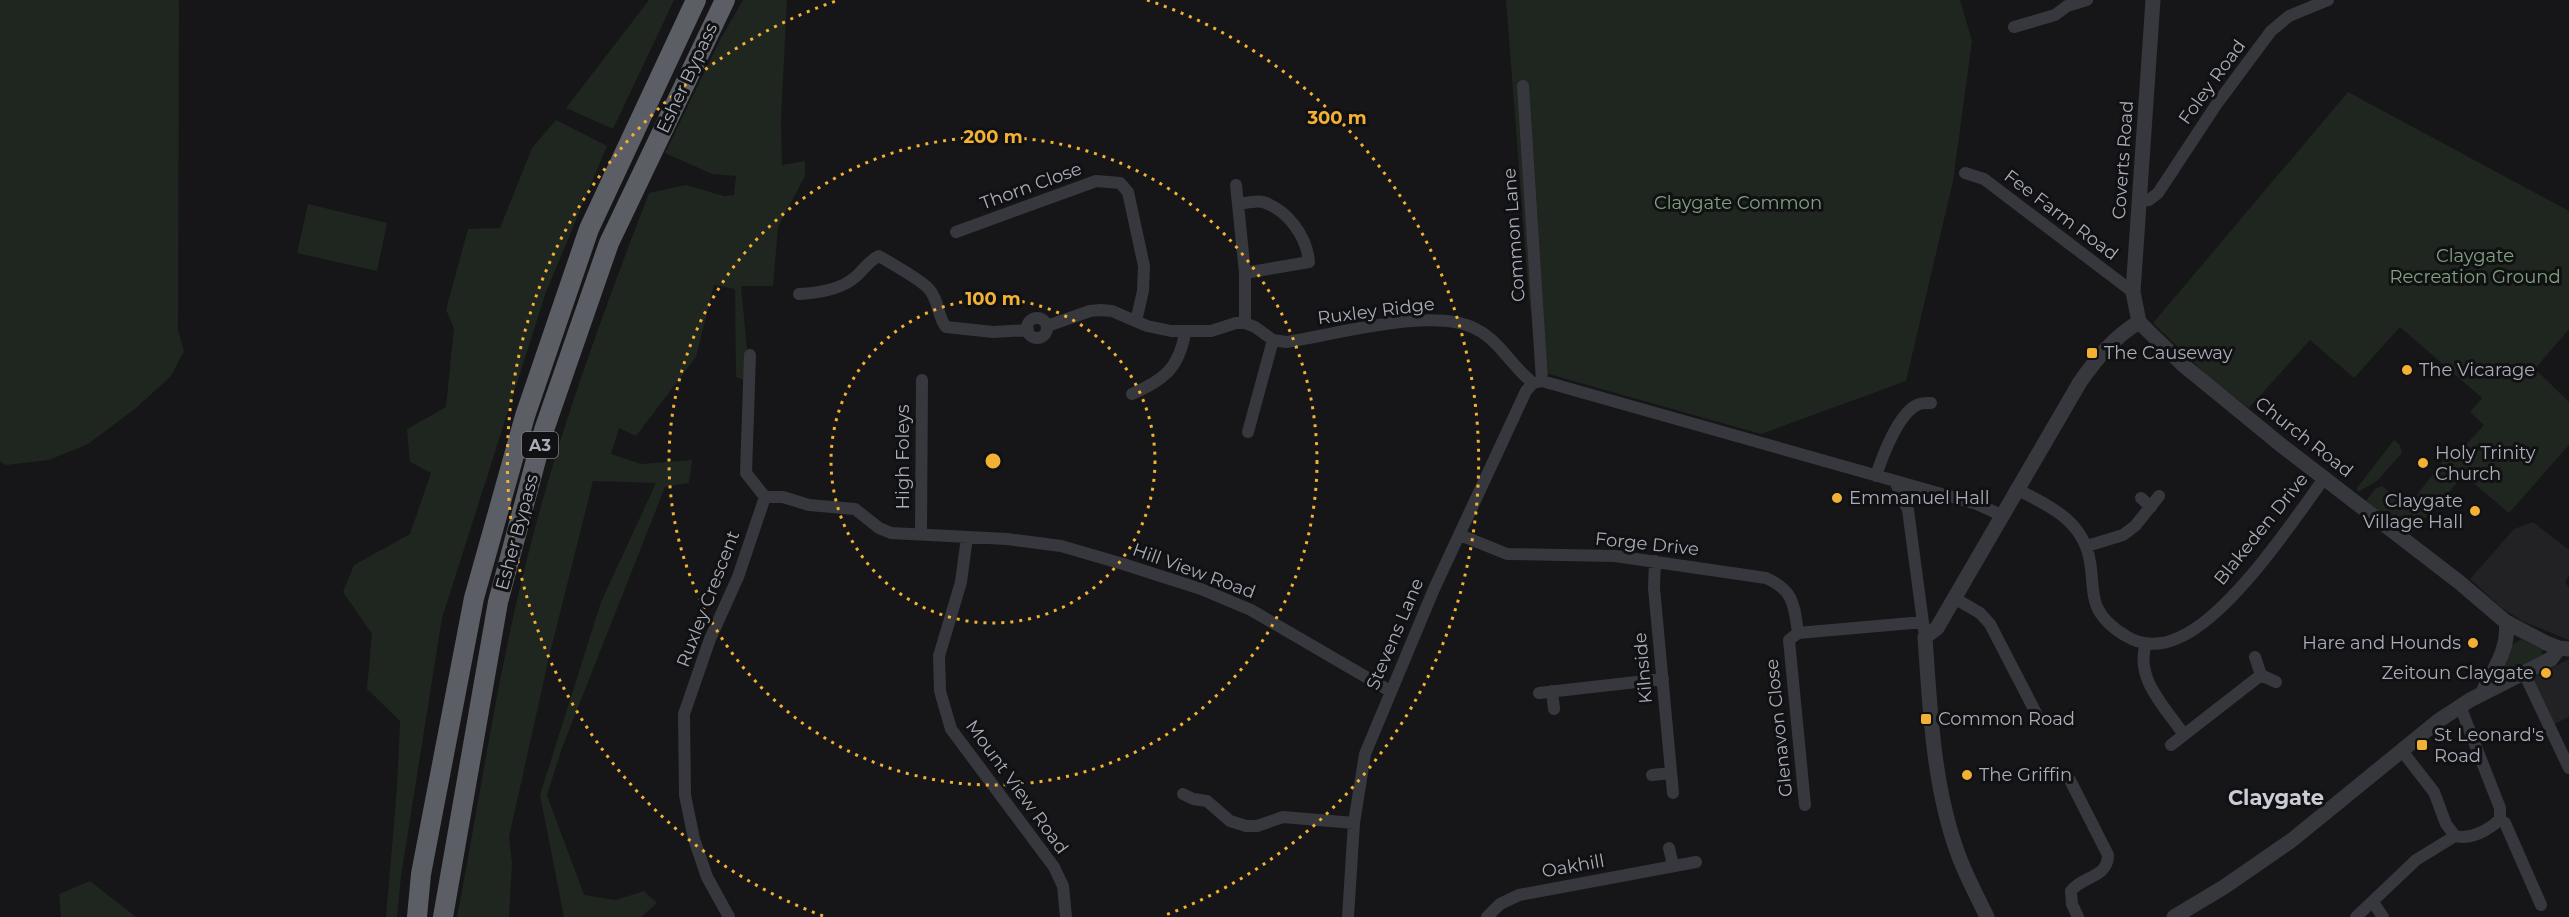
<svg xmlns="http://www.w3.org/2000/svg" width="2569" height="917" font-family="Montserrat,sans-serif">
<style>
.built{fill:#222225}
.green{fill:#1e261f}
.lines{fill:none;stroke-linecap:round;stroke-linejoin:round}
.minor{stroke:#37383d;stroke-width:12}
.tertiary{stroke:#37383d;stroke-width:15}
.trunk{stroke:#5b5e65;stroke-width:20}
.ring{fill:none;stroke:#f2b134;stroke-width:3;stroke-dasharray:3 6}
.poi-dot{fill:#f2b134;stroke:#111113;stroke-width:2}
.labels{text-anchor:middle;stroke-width:6;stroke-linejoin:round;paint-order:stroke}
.shield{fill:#111113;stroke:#7b7e86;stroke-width:1.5}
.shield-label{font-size:16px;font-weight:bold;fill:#a8adb8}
.street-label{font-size:18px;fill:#a8adb8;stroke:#111113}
.park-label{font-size:18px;fill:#7fa381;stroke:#111113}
.poi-label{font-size:18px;fill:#a8adb8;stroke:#111113;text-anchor:start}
.quarter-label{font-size:21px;font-weight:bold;fill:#c9ccd4;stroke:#111113}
.centre{fill:#f2b134;stroke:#111113;stroke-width:3}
.ring-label{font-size:18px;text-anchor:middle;font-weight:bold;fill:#f2b134;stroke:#111113;stroke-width:6;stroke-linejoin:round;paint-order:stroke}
</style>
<rect width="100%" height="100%" fill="#161618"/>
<path class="built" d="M 2533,522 L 2569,550 L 2569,576 L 2565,582 L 2569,588 L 2569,640 L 2522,621 L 2502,608 L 2470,579 L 2514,529 Z
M 2569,659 L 2569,717 L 2550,726 L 2528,680 Z"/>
<path class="green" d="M 0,0 L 178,0 L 179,2 L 178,330 L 184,351 L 171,376 L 136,408 L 88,444 L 49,460 L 6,465 L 0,461 Z
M 649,0 L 674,0 L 613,129 L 566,108 Z
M 743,0 L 787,0 L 781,120 L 782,165 L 805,161 L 805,176 L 778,227 L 773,286 L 741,286 L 750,382 L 736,377 L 735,289 L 714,285 L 696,357 L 636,436 L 619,428 L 611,454 L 641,464 L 692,460 L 689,483 L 665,487 L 562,748 L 547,795 L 584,895 L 616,900 L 644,891 L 657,903 L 641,917 L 564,917 L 540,795 L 601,602 L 656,483 L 593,481 L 550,653 L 509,837 L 512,863 L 509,917 L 457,917 C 481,793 498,669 530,547 C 561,426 604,310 649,193 L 686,185 L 724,196 L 734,195 L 736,176 L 712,174 L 665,153 L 721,38 Z
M 1506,0 L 1960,0 L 1972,41 L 1953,181 L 1906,381 L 1761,434 L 1538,371 L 1529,297 Z
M 2348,92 L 2569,211 L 2569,329 L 2535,369 L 2569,402 L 2569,445 L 2509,513 L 2464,475 L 2410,535 L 2366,501 L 2375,489 L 2382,486 L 2390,492 L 2393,490 L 2395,492 L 2393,495 L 2396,500 L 2400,498 L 2404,501 L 2406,498 L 2412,501 L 2434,473 L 2438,472 L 2438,467 L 2444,460 L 2458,457 L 2457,451 L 2461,450 L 2484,425 L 2470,412 L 2482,398 L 2400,327 L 2354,378 L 2310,340 L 2249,408 L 2211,379 L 2153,323 Z
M 556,120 L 607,146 L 546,292 L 442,618 L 401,876 L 397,917 L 386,917 L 397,788 L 400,721 L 367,689 L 372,634 L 343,592 L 354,565 L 410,534 L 431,473 L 410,462 L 407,429 L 446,407 L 454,328 L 446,310 L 468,229 L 500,228 L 532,148 Z
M 308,204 L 387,223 L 377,271 L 297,253 Z
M 2394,440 L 2400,445 L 2402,453 L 2377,481 L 2358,492 L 2357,488 Z
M 2521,639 L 2541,649 L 2543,655 L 2501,679 L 2497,675 L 2512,645 Z
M 90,881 L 136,917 L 61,917 L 59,894 Z"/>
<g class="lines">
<path class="minor" d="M 2014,27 L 2055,15 L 2067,6 L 2087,0
M 1523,86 L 1542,381
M 1965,173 L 1984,179 L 2133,292
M 1236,185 L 1245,273 L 1245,323
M 2140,201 L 2149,200 L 2158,193 L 2216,105 L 2271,31 L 2289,16 L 2328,0
M 1239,204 C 1246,203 1256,200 1263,202 C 1288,210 1307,237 1309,262 L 1245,273
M 956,232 L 1096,181 L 1120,183 L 1128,192 L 1144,266 L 1143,291 L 1136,321
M 799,294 C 817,293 840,290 854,278 C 863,271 868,261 879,256 C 892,264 918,278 928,288 C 939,299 937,316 946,327 L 993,332 L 1028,330
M1027 328a10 10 0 1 1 20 0a10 10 0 1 1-20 0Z
M 1047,326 L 1090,311 L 1101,310 L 1112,311 L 1147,326 L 1171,331 L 1211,331 L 1236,323 L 1245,323 L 1255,327 L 1273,340 L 1286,342 C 1335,335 1433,306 1476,329 C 1500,341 1512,367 1533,383
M 750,355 L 746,473 L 765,497
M 1533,383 L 1542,381 L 1977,504 L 2001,515
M 1132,394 C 1164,380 1179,368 1185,333
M 1248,432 L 1273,340
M 1876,476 C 1882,457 1898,414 1917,405 C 1920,403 1928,403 1931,403
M 1895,481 L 1908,510 L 1924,630
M 2016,489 C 2050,506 2084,521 2090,562 C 2093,577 2091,593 2097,607 C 2103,620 2114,629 2126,636 C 2142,646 2161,646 2178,638 C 2229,617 2292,523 2325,477
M 765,497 L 783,497 L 809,505 L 855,509 L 879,528 L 891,533 L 1007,539 L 1061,546 L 1123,564 L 1201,589 L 1251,610 L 1390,691
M 2141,498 L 2151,507
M 921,534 L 922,380
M 1460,535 L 1507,554 L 1615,556 L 1766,578 C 1794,590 1794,605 1798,633
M 967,537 L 961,582 L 939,656 L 940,691 L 951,729 L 1054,867 L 1063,886 L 1066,917
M 2087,546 L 2123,535 L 2135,526 L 2159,496
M 1655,561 L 1654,588 L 1673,793
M 1954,598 L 1980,613 L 1990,624 L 2037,715
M 2146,644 C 2134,678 2166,708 2184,735
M 2255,657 L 2261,675 L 2276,682
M 2524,673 L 2569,768
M 1552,691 L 1554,709
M 1539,693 L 1663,679
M 2171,745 L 2261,675
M 2402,751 L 2434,792 L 2446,824 L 2455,836 C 2471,840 2489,830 2500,819 L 2500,808 L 2460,706
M 1652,775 L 1671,773
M 2070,780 L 2108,855 C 2108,878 2082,876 2071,891 L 2072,904 L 2078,917
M 1183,794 L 1193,799 L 1207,801 L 1230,821 L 1246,826 L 1257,826 L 1283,817 L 1354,823
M 1805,805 L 1789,640 L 1798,633 L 1923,622
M 2500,819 L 2505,823 L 2541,905
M 1669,848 L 1673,865
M 2373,902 L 2383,917
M 729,917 L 707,877 L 694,839 L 685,795 L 684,714 L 710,639 L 738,577 L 765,497
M 1348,917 L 1354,823 L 1365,754 L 1434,589 L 1526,391 L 1533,383
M 1487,917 L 1500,904 L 1519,895 L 1696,862
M 2356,917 L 2416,860 L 2455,836"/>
<path class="tertiary" d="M 2153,0 L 2133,292 L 2139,322 L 2182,364 L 2281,445 L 2459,582 L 2506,622 L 2546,643 L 2559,648 L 2569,649
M 2482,694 C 2493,670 2510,649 2506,622
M 1987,917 C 1977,896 1966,876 1958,854 C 1933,786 1930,709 1925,637 L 1937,628 L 2080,382 C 2097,358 2114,337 2139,322
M 2174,917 L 2224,887 L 2292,840 L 2438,721 L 2470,700 L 2551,659 L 2559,648"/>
<path class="trunk" d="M 417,917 L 421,874 L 474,598 L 525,416 L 589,229 L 696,0
M 443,917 L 498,602 L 544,430 L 609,243 L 725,0"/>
</g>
<g class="ring">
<circle cx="993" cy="461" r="162"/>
<circle cx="993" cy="461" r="324"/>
<path d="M823 916A486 486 0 0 1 839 0M1147 0A486 486 0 0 1 1163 916"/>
</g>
<g class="poi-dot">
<rect x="2086" y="347" width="12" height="12" rx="3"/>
<circle cx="2407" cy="370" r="6"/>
<circle cx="2423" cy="463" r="6"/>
<circle cx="1837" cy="498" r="6"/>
<circle cx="2475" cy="511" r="6"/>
<circle cx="2473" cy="643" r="6"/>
<circle cx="2546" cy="673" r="6"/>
<rect x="1920" y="713" width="12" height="12" rx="3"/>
<rect x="2416" y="739" width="12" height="12" rx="3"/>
<circle cx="1967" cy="775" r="6"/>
</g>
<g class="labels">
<rect class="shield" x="522" y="432" width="36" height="26" rx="4.5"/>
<g class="shield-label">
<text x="540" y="451">A3</text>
</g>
<g class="street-label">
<text transform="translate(687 78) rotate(-65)" y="6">Esher Bypass</text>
<text transform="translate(2212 82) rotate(-54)" y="6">Foley Road</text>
<text transform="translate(2123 160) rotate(-86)" y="6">Coverts Road</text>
<text transform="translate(1031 186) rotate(-20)" y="6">Thorn Close</text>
<text transform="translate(2061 215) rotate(37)" y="6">Fee Farm Road</text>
<text transform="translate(1514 235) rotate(-94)" y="6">Common Lane</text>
<text transform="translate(1376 311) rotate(-7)" y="6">Ruxley Ridge</text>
<text transform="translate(2304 437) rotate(38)" y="6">Church Road</text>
<text transform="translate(903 457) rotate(-90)" y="6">High Foleys</text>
<text transform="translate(2261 529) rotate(-51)" y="6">Blakeden Drive</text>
<text transform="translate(517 532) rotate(-75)" y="6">Esher Bypass</text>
<text transform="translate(1647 544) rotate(6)" y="6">Forge Drive</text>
<text transform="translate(1194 571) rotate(20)" y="6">Hill View Road</text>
<text transform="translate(708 599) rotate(-69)" y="6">Ruxley Crescent</text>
<text transform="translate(1395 634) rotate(-67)" y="6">Stevens Lane</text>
<text transform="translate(1643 668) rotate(-95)" y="6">Kilnside</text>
<text transform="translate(1779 728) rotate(-96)" y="6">Glenavon Close</text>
<text transform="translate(1017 787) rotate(54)" y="6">Mount View Road</text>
<text transform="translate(1573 866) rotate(-10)" y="6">Oakhill</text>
</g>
<g class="park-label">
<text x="1738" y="209">Claygate Common</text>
<text x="2475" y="262">Claygate<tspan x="2475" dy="21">Recreation Ground</tspan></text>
</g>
<g class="poi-label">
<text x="2104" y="359">The Causeway</text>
<text x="2419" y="376">The Vicarage</text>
<text x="2435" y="459">Holy Trinity<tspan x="2435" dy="21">Church</tspan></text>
<text x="1849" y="504">Emmanuel Hall</text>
<text x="2463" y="507" text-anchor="end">Claygate<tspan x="2463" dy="21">Village Hall</tspan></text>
<text x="2461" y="649" text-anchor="end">Hare and Hounds</text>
<text x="2534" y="679" text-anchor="end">Zeitoun Claygate</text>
<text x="1938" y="725">Common Road</text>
<text x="2434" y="741">St Leonard's<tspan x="2434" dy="21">Road</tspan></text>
<text x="1979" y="781">The Griffin</text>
</g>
<g class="quarter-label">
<text x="2276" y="805">Claygate</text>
</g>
</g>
<circle cx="993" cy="461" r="9" class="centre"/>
<g class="ring-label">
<text x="1337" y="124">300 m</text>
<text x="993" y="143">200 m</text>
<text x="993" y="305">100 m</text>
</g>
</svg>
